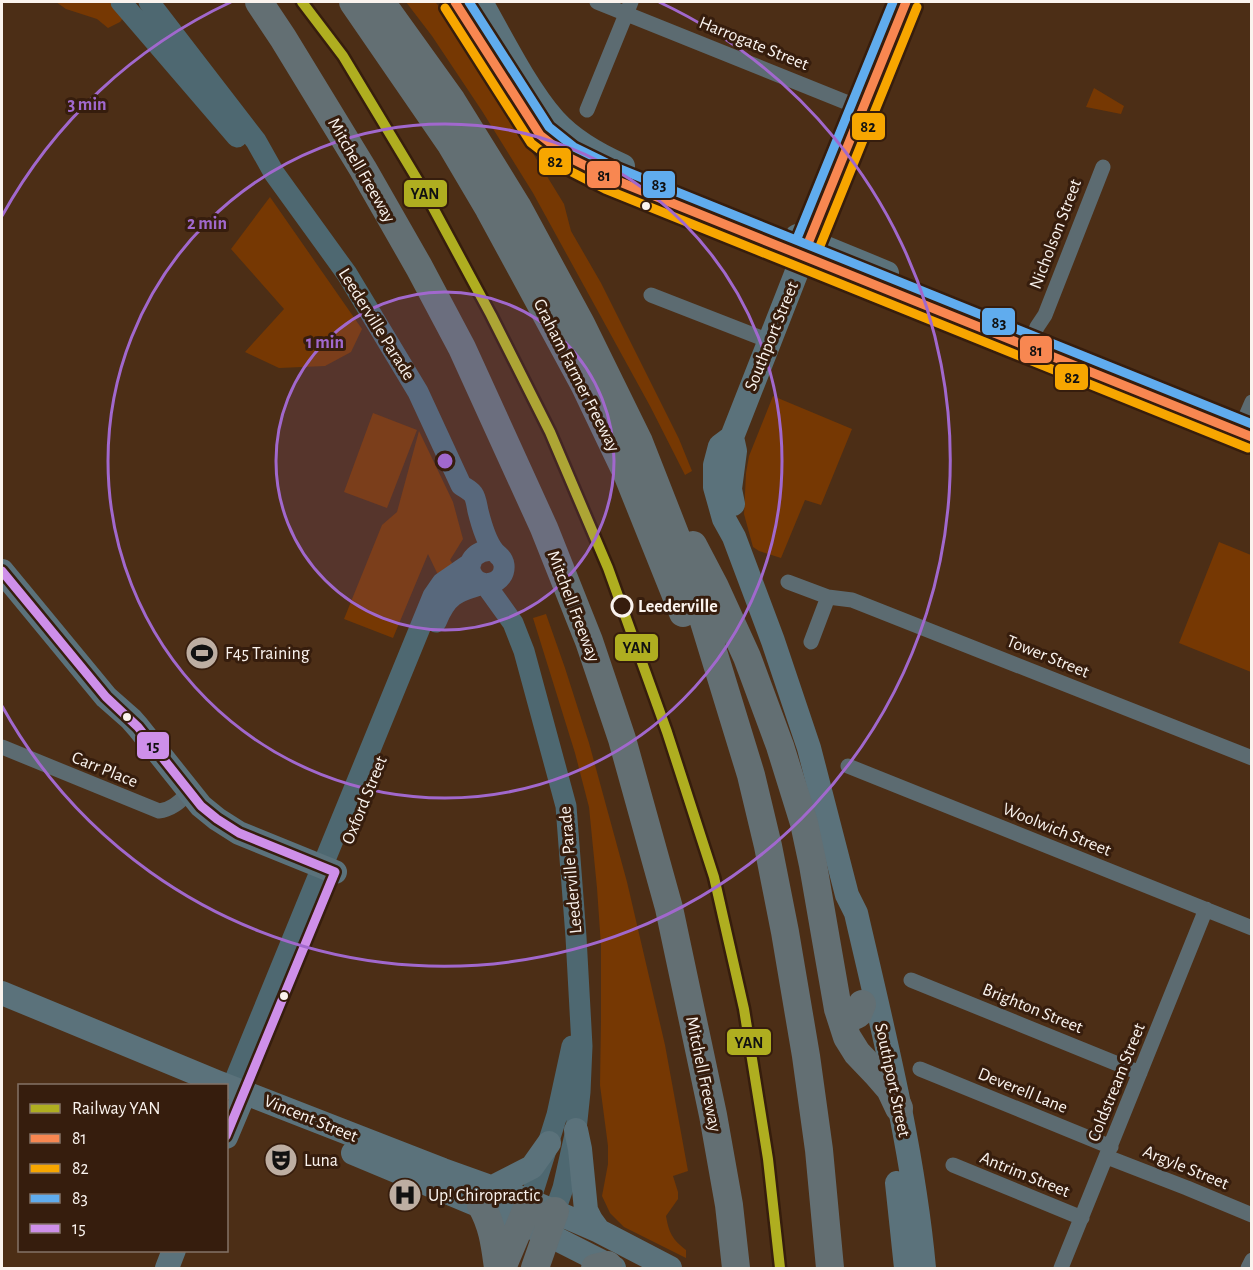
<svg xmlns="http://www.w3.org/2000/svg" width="1253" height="1270" font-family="'Alegreya Sans',sans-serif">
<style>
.green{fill:#763803}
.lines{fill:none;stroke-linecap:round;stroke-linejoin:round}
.street{stroke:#5c6b71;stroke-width:15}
.secondary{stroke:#4e6871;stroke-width:21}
.primary{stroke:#5b727b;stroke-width:24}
.highway{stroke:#636f73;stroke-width:28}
.bus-1-casing{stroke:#361d0d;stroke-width:14}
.bus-2-casing{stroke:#361d0d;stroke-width:14}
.bus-3-casing{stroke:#361d0d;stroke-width:14}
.bus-4-casing{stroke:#361d0d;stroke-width:14}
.bus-1{stroke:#f88751;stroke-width:9}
.bus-2{stroke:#f7a600;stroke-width:9}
.bus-3{stroke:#60acee;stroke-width:9}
.bus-4{stroke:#ce8fe9;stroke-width:9}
.rail-1-casing{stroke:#361d0d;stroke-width:15}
.rail-1{stroke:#afae20;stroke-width:10}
.ring{fill:none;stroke:#a168cd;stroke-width:3}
.bus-dot{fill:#faf3ee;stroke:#361d0d;stroke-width:2}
.stop-dot{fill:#361d0d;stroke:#faf3ee;stroke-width:3}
.labels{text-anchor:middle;stroke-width:6;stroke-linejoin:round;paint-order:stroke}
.street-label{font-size:18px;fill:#faf3ee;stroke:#361d0d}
.stop-label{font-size:18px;font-weight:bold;fill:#faf3ee;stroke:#361d0d;text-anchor:start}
.poi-label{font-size:18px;fill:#faf3ee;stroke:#361d0d;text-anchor:start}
.centre{fill:#a168cd;stroke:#361d0d;stroke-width:3}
.ring-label{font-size:18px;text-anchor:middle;font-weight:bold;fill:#a168cd;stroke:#361d0d;stroke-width:6;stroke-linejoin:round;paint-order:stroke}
.line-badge{stroke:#361d0d;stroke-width:2}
.pale-badge-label{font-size:16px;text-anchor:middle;font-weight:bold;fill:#111}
</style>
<rect width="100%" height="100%" fill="#4c2e16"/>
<path class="green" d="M 56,2 L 122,2 L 127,14 L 120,22 L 108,28 L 97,19 L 66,9 Z
M 406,2 L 435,2 L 438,5 L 486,77 L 564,204 L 571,231 L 601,283 L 679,439 L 692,471 L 685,475 L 650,406 L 533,193 L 482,111 L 432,36 Z
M 1094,88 L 1124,106 L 1121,114 L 1086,107 Z
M 270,197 L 362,329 L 351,352 L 325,366 L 279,368 L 245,352 L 284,309 L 231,249 Z
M 773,396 L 852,429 L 821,505 L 805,500 L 781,558 L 759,551 L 753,547 L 744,514 L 746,473 L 749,456 Z
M 373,413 L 417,430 L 387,508 L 344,492 Z
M 419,431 L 453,502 L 463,539 L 450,560 L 455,567 L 439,577 L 428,554 L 393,638 L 344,619 L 382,525 L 397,512 Z
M 1219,542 L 1251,555 L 1251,672 L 1179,643 Z
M 546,614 L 565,668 L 589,743 L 627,882 L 665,1045 L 688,1171 L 673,1176 L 678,1192 L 678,1199 L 666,1216 C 669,1233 672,1239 686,1250 L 686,1258 L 624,1227 L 610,1213 L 602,1196 L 608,1164 L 608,1146 L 600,1085 L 601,1021 L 601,946 L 597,888 L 589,807 L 575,753 L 533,618 Z"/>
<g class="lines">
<path class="street" d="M 597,2 L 863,109
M 587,110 L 631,2
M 806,249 L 906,2
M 651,295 L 769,341
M 1029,348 L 1037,327 L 1045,315 L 1103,167
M 1239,432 L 1252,402
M 788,582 L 828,597 L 852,600 L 1252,758
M 811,642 L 828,597
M 2,747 L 159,811 C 172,810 181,800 190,792
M 848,766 L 1252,928
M 911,980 L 1140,1073
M 920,1069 L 1111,1147
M 1107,1157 L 1187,1188 L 1252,1215
M 953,1165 L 1082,1218
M 1061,1268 L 1206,909
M 1248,1268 L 1252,1260"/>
<path class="secondary" d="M 121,2 L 237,137
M 149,2 L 256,141 L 274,173 L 347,274 L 418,392 L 461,485 C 465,488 470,490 473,494 C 476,498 477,506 478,511 C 481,523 486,541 494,551 C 498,556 503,557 504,565 C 506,583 481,591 472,575 C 464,560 480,548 494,551
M 485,584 L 513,623 L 524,651 L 566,806 L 576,937 L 582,1046 L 580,1092 L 576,1130 L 563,1188 L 555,1211
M 436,622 C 447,595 456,592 483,584
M 232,1087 L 433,596 L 442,583 L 471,563
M 530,1201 L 557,1115 L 572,1046"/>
<path class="primary" d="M 455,2 L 540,135 L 568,157 L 610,178 L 833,269 L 1252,437
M 481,2 C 502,39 526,88 554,120 C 573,141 598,155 623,166
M 797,236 L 887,273
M 803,256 L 732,437 L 720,446 L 715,465 L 715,487 L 724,519 L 734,537 L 773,641 L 809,748 L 847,895 L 856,913 C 883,1030 913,1148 924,1268
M 732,437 L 735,451 L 730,489 L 733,504
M 2,571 L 106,697 L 131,719 L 138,727 L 201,806 L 217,819 L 239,833 L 335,872
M 2,993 L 217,1082 L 443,1170 L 530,1201 L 599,1231 L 670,1268
M 576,1130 L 580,1149 L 586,1210 L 591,1220 L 599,1231
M 226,1137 L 245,1092
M 353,1153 L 547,1234 L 614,1268
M 897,1183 L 906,1268
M 491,1188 L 532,1167 L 549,1143
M 167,1268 L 174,1250"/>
<path class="highway" d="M 259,2 L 283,38 L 363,169 L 419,267 L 462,348 L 544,528 L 589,641 L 622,739 L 669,908 L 713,1115 L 729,1205 L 736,1268
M 353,2 L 450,143 L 489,209 L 584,384 L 628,476 L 683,613
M 381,2 L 452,101 L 517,206 L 581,324 L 639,442 L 677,539 L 697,599 L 751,775 L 768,846 L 785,932 L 806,1056 L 819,1150 L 830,1268
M 693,545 L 715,587 L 747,657 L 780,746 L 804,823 L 813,865 L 838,1009 L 847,1037 L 857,1053 L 877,1074 L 890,1089 L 899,1108
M 838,1009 C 845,1016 848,1020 858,1014 L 862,1004
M 481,1205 C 493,1226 495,1246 498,1268
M 502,1268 L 530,1201
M 535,1268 L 555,1211
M 595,1268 L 608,1265"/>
<g class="bus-1-casing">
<path id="bus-1" d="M 455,2 L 540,135 L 568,157 L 610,178 L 1252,437
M 809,241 L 906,2"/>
</g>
<g class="bus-2-casing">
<path id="bus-2" d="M 445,8 L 531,143 L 562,167 L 605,189 L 1248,448
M 820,246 L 917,7"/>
</g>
<g class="bus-3-casing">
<path id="bus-3" d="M 469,2 L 549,127 L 574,147 L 615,167 L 1252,424
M 798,236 L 893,2"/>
</g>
<g class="bus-4-casing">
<path id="bus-4" d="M 2,571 L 106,697 L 138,727 L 201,806 L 217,819 L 239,833 L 335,872 L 226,1136"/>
</g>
<use href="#bus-1" class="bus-1"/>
<use href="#bus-2" class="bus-2"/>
<use href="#bus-3" class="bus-3"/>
<use href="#bus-4" class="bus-4"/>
<g class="rail-1-casing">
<path id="rail-1" d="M 302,2 L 343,56 L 423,189 L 491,315 L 550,432 L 608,568 L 667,732 L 714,877 L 744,1009 L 768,1159 L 780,1268"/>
</g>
<use href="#rail-1" class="rail-1"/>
</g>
<circle cx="445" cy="461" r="169" fill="#a168cd" fill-opacity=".12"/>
<g class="ring">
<circle cx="445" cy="461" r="169"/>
<circle cx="445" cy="461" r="337"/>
<path d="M2 216A506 506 0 0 1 231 2M659 2A506 506 0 1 1 2 706"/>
</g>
<defs>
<g id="stadium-disc" transform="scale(1.725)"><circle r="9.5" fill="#bdaea2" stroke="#361d0d"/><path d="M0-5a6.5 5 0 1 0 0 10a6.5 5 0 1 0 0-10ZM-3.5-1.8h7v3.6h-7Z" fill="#111"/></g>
<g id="theatre-disc" transform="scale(1.725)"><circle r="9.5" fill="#bdaea2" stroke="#361d0d"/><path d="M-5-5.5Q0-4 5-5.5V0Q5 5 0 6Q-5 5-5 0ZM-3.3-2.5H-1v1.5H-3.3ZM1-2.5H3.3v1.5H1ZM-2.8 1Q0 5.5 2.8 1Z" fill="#111"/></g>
<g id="hospital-disc" transform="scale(1.725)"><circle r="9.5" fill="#bdaea2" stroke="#361d0d"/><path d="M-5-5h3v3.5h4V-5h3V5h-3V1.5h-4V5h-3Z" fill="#111"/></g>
</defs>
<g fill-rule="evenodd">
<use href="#stadium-disc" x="202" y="653"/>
<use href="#theatre-disc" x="281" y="1160"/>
<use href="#hospital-disc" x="405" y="1195"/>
</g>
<g class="bus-dot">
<circle cx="646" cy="206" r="5"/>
<circle cx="127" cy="717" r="5"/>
<circle cx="284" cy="996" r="5"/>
</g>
<circle class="stop-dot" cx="622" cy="606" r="10"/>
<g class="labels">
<g class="street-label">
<text transform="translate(754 43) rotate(22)" y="6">Harrogate Street</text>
<text transform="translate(362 170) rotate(60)" y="6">Mitchell Freeway</text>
<text transform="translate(1055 234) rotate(-69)" y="6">Nicholson Street</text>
<text transform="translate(377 324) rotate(58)" y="6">Leederville Parade</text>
<text transform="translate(771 336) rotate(-68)" y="6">Southport Street</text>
<text transform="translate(577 375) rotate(63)" y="6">Graham Farmer Freeway</text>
<text transform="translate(574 606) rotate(69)" y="6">Mitchell Freeway</text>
<text transform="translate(1048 656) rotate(22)" y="6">Tower Street</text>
<text transform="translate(105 769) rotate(22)" y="6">Carr Place</text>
<text transform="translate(364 800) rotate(-68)" y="6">Oxford Street</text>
<text transform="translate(1057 829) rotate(22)" y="6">Woolwich Street</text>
<text transform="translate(570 870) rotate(-95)" y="6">Leederville Parade</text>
<text transform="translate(1033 1008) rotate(22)" y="6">Brighton Street</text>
<text transform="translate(704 1074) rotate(78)" y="6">Mitchell Freeway</text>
<text transform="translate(893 1080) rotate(78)" y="6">Southport Street</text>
<text transform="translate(1116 1082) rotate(-68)" y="6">Coldstream Street</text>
<text transform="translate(1023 1090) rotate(22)" y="6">Deverell Lane</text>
<text transform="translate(311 1118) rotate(22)" y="6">Vincent Street</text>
<text transform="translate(1186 1167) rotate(22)" y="6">Argyle Street</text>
<text transform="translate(1025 1174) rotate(22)" y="6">Antrim Street</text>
</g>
<g class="stop-label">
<text x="638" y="612">Leederville</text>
</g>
<g class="poi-label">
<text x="225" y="659">F45 Training</text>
<text x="304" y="1166">Luna</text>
<text x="428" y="1201">Up! Chiropractic</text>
</g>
</g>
<circle cx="445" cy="461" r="9" class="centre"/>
<g class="ring-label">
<text x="87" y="110">3 min</text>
<text x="207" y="229">2 min</text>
<text x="325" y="348">1 min</text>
</g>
<g class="line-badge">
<rect x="851" y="112" width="35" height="29" rx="6" fill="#f7a600"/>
<rect x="538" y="147" width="34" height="29" rx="6" fill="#f7a600"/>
<rect x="586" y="160" width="35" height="29" rx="6" fill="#f88751"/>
<rect x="642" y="170" width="34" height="29" rx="6" fill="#60acee"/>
<rect x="403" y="179" width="45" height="29" rx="6" fill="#afae20"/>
<rect x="981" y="307" width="35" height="29" rx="6" fill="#60acee"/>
<rect x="1019" y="335" width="34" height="29" rx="6" fill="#f88751"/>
<rect x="1054" y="363" width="35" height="28" rx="6" fill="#f7a600"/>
<rect x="614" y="633" width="45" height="29" rx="6" fill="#afae20"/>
<rect x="136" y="731" width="34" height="29" rx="6" fill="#ce8fe9"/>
<rect x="726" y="1028" width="46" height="28" rx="6" fill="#afae20"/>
</g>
<g class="pale-badge-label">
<text x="868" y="132">82</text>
<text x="555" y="167">82</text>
<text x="604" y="181">81</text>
<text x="659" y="190">83</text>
<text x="425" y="199">YAN</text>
<text x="999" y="328">83</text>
<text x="1036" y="356">81</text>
<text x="1072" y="383">82</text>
<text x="637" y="653">YAN</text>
<text x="153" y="751">15</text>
<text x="749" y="1048">YAN</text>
</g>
<rect width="1253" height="1270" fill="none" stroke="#faf3ee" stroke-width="6"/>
<rect x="18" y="1084" width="210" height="168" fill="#361d0d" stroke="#847367" stroke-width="1.5"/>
<rect x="30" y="1104" width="30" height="9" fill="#afae20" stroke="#847367" stroke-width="1.5"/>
<text x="72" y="1114" font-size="18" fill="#faf3ee">Railway YAN</text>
<rect x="30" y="1134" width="30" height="9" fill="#f88751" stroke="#847367" stroke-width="1.5"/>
<text x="72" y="1144" font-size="18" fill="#faf3ee">81</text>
<rect x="30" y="1164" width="30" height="9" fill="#f7a600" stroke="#847367" stroke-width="1.5"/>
<text x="72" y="1174" font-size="18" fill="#faf3ee">82</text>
<rect x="30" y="1194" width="30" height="9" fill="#60acee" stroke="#847367" stroke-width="1.5"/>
<text x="72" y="1204" font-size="18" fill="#faf3ee">83</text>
<rect x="30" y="1224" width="30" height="9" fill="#ce8fe9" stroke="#847367" stroke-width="1.5"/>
<text x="72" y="1234" font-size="18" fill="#faf3ee">15</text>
</svg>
